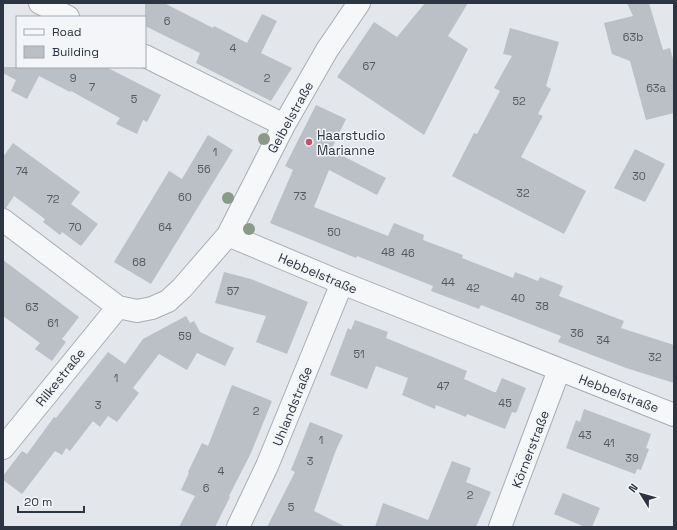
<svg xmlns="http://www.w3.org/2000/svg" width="677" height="530" font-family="'Space Grotesk',sans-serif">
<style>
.building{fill:#bbc0c7}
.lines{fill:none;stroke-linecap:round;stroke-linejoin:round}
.minor-casing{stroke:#a8adb4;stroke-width:24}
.minor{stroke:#f6f7f9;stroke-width:22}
.tree{fill:#8a9a8a}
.poi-dot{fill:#c55367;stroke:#f3f5f8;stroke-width:1.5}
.labels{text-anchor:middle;stroke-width:3;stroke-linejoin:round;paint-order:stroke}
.number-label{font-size:11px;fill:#505862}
.street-label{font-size:13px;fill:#2c3541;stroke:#f3f5f8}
.poi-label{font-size:13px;fill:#2c3541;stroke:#f3f5f8;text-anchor:start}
</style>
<rect width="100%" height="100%" fill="#e3e6ea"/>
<path class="building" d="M 145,3 L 164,3 L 213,28 L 214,26 L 247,43 L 262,14 L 277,21 L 261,53 L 292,68 L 271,101 L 196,63 L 200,53 L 145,26 Z
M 425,3 L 468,3 L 448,36 L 468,49 L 424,135 L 337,77 L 374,22 L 397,37 Z
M 627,3 L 649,3 L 663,50 L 670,48 L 674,63 L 674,113 L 646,120 L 630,61 L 612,54 L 604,23 L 633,16 Z
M 510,28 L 559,42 L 546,86 L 551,89 L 538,114 L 543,116 L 521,157 L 586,191 L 564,234 L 452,176 L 474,133 L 477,134 L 500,91 L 494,88 L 512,56 L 503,54 Z
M 3,67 L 106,67 L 161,95 L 147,122 L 143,120 L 137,134 L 116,124 L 120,118 L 71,91 L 70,92 L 39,76 L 27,99 L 11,91 L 16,80 L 3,73 Z
M 316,105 L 346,119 L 331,150 L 386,178 L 377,195 L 329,170 L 314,207 L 388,236 L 394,223 L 424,235 L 423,240 L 463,255 L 462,258 L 513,278 L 515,272 L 538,281 L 540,277 L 563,286 L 559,296 L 624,321 L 621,328 L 674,345 L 674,383 L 626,368 L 558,342 L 561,336 L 481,305 L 479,309 L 431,291 L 433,286 L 357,256 L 356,258 L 270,223 L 293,170 L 285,166 Z
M 208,135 L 233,150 L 151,284 L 114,262 L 169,171 L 182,179 Z
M 13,143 L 80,192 L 71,204 L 98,224 L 81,246 L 62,232 L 60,235 L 43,222 L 45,219 L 14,196 L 6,208 L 3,208 L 3,157 Z
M 635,149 L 665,164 L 645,202 L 614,188 Z
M 3,260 L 79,317 L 62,339 L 66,342 L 52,361 L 35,349 L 40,343 L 3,316 Z
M 224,272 L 251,279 L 308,302 L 287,354 L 256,342 L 266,316 L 215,303 Z
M 186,316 L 190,323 L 194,321 L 200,332 L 234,348 L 225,366 L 197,353 L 187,370 L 159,354 L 133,388 L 139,393 L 117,422 L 108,416 L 100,427 L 93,421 L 70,451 L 66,448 L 62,455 L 55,451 L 22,494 L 3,480 L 3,476 L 22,451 L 27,454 L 54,417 L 56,418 L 108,352 L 125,364 L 143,339 Z
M 355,320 L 388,332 L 386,338 L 467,371 L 464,379 L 494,392 L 496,392 L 502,378 L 526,388 L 516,413 L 512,412 L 505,429 L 467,414 L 466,417 L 436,405 L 435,409 L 402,395 L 408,378 L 376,366 L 367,389 L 330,375 L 348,328 L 351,330 Z
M 232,385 L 272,401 L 251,453 L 229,496 L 230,497 L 215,527 L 179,527 L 195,496 L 181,490 L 189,473 L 188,472 L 202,443 L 208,446 Z
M 584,409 L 651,434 L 646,448 L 649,449 L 641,470 L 637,469 L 635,474 L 566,448 L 576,420 L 580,422 Z
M 310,422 L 343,435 L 336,450 L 314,511 L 346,527 L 267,527 L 295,472 L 291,470 Z
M 452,461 L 471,468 L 466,482 L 491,492 L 476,527 L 375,527 L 383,503 L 428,520 Z
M 563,493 L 600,508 L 592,527 L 585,527 L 554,514 Z"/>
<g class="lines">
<g class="minor-casing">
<path id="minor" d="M 40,3 L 68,17
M 145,56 L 284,125
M 3,220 L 118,307 L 137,311 L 152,308 L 168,301 L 182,288 L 228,235 L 342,283 L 674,415
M 228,235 L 284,125 L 327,50 L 359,3
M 3,448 L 118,307
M 238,527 L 267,466 L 342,283
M 500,527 L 559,370"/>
</g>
<use href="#minor" class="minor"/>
</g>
<g class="tree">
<circle cx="264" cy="139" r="6"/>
<circle cx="228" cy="198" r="6"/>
<circle cx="249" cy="229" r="6"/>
</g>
<circle class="poi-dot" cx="309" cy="142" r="4"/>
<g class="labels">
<g class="number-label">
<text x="167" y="25">6</text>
<text x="633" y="41">63b</text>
<text x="233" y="52">4</text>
<text x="369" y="70">67</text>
<text x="73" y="82">9</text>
<text x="267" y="82">2</text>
<text x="92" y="91">7</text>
<text x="656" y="92">63a</text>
<text x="134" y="103">5</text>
<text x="519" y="105">52</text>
<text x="215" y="156">1</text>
<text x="204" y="173">56</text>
<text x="22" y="175">74</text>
<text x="639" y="180">30</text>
<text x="523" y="197">32</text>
<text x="300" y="200">73</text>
<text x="185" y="201">60</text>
<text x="53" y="203">72</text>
<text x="75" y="231">70</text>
<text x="165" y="231">64</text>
<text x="334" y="236">50</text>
<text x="388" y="256">48</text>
<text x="408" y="257">46</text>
<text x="139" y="266">68</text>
<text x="448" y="286">44</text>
<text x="473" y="292">42</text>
<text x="233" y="295">57</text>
<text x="518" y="302">40</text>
<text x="542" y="310">38</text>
<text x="32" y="311">63</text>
<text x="53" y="327">61</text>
<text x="577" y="337">36</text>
<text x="185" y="340">59</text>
<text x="603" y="344">34</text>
<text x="359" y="358">51</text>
<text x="655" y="361">32</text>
<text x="116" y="382">1</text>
<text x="443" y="390">47</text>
<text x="505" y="407">45</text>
<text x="98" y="409">3</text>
<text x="256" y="415">2</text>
<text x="585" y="439">43</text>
<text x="321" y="444">1</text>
<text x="609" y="447">41</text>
<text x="632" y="462">39</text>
<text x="310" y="465">3</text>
<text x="221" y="475">4</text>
<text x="206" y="492">6</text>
<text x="470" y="499">2</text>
<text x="291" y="511">5</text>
</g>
<g class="street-label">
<text transform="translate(290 117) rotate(-61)" y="5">Geibelstraße</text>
<text transform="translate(318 273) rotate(23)" y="5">Hebbelstraße</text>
<text transform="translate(60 377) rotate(-51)" y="5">Rilkestraße</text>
<text transform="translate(619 393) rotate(21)" y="5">Hebbelstraße</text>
<text transform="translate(292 406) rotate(-68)" y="5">Uhlandstraße</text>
<text transform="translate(530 449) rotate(-69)" y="5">Körnerstraße</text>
</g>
<g class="poi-label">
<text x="317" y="140">Haarstudio<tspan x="317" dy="15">Marianne</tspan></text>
</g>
</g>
<rect width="677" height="530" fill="none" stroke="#2c3541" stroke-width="8"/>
<rect x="16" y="16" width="130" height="52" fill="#f3f5f8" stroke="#a3a8af"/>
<rect x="24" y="29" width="20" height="6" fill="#f6f7f9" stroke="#a3a8af"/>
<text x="52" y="36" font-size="12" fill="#2c3541">Road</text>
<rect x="24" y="46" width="20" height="12" fill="#bbc0c7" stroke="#a3a8af"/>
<text x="52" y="56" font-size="12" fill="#2c3541">Building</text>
<g transform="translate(641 494) rotate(307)" stroke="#f3f5f8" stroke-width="3" paint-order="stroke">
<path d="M0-3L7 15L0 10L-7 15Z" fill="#2c3541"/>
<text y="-6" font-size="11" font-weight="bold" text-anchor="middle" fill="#2c3541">N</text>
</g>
<path d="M18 506v6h66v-6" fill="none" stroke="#2c3541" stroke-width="2"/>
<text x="24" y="506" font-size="12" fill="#2c3541" stroke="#f3f5f8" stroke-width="3" paint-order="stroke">20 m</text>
</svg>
